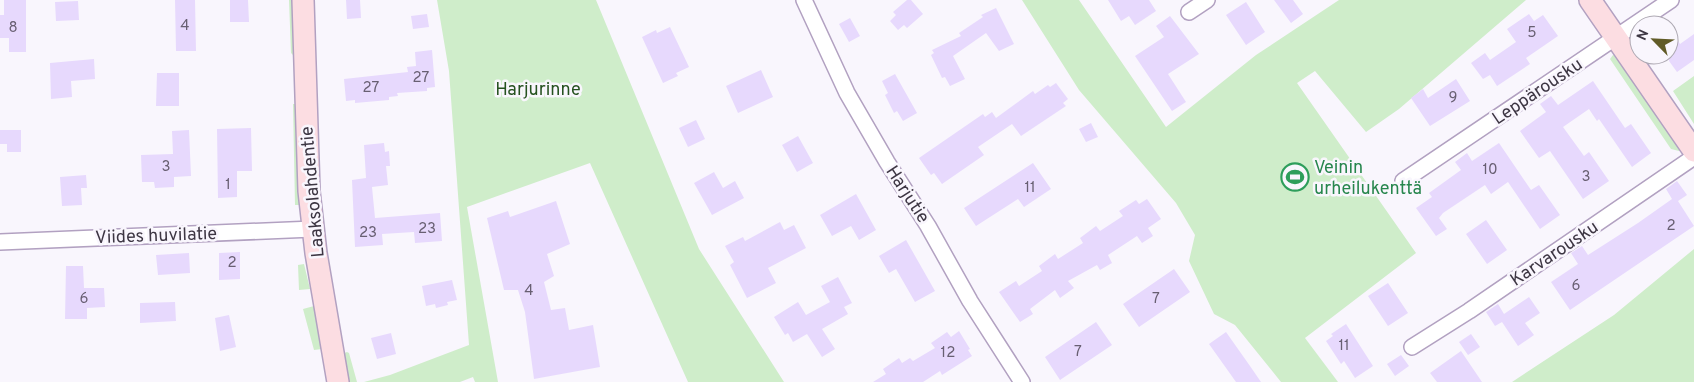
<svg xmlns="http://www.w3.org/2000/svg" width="1694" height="382" font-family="Overpass,sans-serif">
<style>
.green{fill:#cfedca}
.building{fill:#e7d9fd}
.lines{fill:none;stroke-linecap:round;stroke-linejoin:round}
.street-casing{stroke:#b2a1c1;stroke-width:18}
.secondary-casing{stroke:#b2a1c1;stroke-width:24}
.street{stroke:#fff;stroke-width:15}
.secondary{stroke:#fcdde2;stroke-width:21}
.labels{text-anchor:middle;stroke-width:5;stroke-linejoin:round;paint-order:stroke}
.number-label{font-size:15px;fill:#685f72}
.park-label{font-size:18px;fill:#265220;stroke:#f9f6fd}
.street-label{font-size:18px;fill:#3d3643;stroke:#f9f6fd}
.leisure-label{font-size:18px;fill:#27864d;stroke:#f9f6fd;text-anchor:start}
</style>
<rect width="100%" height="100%" fill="#f9f6fd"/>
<path class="green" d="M 289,0 L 295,0 L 296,55 L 293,55 L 291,53 Z
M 437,0 L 596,0 L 699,249 L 784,382 L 688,382 L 590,163 L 467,207 L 498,382 L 475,382 L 473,377 L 460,382 L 364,382 L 390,375 L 469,345 L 449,71 Z
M 1022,0 L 1079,0 L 1166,127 L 1256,55 L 1339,0 L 1526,0 L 1399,109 L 1366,132 L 1315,71 L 1297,83 L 1416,253 L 1305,338 L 1338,382 L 1281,382 L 1235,325 L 1214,314 L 1189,261 L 1195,235 L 1176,203 L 1079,90 Z
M 1613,55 L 1616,55 L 1681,142 L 1679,151 L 1671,149 L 1610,59 Z
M 1694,76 L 1694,124 L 1673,91 Z
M 293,104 L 297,104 L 302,205 L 295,205 Z
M 1694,249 L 1694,382 L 1512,382 L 1614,315 Z
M 304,264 L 310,289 L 299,290 L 298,265 Z
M 314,306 L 322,349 L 314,350 L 303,309 Z
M 347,352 L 349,353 L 357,382 L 349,382 L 342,354 Z"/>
<path class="building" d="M 4,0 L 26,0 L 26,52 L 9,52 L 9,38 L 0,38 L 0,15 L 4,15 Z
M 175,0 L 195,0 L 196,51 L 176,51 Z
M 230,0 L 248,0 L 249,22 L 230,22 Z
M 346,0 L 360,0 L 361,18 L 347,19 Z
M 907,0 L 911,0 L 923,14 L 907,28 L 904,25 L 898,30 L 890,21 L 896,15 L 893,12 Z
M 1108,0 L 1149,0 L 1156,11 L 1135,25 L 1129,16 L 1121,21 Z
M 1274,0 L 1293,0 L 1303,14 L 1291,23 Z
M 78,1 L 79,20 L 56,21 L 55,2 Z
M 1246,2 L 1265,32 L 1246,45 L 1226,15 Z
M 996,8 L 1014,44 L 999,51 L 986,33 L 953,56 L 965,79 L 950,86 L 945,77 L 942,78 L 931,55 L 934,53 L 932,50 L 961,36 L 959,33 L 983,17 L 981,15 Z
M 427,14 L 429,27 L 413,29 L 411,16 Z
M 1529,14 L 1534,21 L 1543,15 L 1558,36 L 1526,58 L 1530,64 L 1497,86 L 1490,75 L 1483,79 L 1471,63 L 1485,53 L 1490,60 L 1516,42 L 1507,29 Z
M 1170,16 L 1199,54 L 1168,74 L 1186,102 L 1172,111 L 1135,56 L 1164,37 L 1156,26 Z
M 850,18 L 860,36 L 849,42 L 839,24 Z
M 1669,26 L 1680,44 L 1694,34 L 1694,60 L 1677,72 L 1669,61 Z
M 670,27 L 689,67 L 676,73 L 678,76 L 663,83 L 642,37 L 656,30 L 657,33 Z
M 432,50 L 435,87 L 427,88 L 427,91 L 397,93 L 398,96 L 389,97 L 389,100 L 355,103 L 355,100 L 346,101 L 344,79 L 408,72 L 407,67 L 416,66 L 415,52 Z
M 94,59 L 95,79 L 71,81 L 72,97 L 51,99 L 50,63 Z
M 761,70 L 773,97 L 738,113 L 726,86 Z
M 157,73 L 179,73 L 179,106 L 156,106 Z
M 895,74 L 917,113 L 903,121 L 897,111 L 894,113 L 885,95 L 888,93 L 882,81 Z
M 1456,79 L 1470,101 L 1430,126 L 1411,98 L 1423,89 L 1428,98 Z
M 1593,81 L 1625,128 L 1631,124 L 1651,153 L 1632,167 L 1599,119 L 1597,121 L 1589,109 L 1563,127 L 1584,156 L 1589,152 L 1609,181 L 1583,199 L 1550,151 L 1539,158 L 1520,131 L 1546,112 L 1540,104 L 1551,96 L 1558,105 Z
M 1056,83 L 1068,99 L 1063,103 L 1066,106 L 1021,136 L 1012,124 L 978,147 L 984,155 L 942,184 L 934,173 L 931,175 L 919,158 L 983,114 L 985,117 L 992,112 L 996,118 L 1033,91 L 1035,94 L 1048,85 L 1050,87 Z
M 696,120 L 705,139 L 688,147 L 679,128 Z
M 1091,123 L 1098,137 L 1086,142 L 1079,129 Z
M 251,128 L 252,171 L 237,171 L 237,197 L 218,198 L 217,129 Z
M 0,130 L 21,130 L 21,152 L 7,152 L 7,144 L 0,144 Z
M 189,130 L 191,176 L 174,177 L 174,187 L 155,188 L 154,182 L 142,182 L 141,155 L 173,154 L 172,131 Z
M 798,136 L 813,163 L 797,172 L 782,145 Z
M 384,143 L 385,152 L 389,151 L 390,166 L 386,166 L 388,185 L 372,187 L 375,218 L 440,213 L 442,241 L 415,243 L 414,232 L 382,234 L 383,245 L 355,247 L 352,180 L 366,178 L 364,145 Z
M 1499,143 L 1531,190 L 1539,185 L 1560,215 L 1540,229 L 1508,182 L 1491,194 L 1485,185 L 1443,213 L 1439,218 L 1447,229 L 1436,236 L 1416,208 L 1432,197 L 1429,193 L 1461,170 L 1455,162 L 1467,153 L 1472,161 Z
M 1033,163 L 1051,189 L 1024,207 L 1018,199 L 976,226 L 964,208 Z
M 714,172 L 723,188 L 735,181 L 744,198 L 712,215 L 694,183 Z
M 86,175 L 87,188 L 81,188 L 82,205 L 62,206 L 60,177 Z
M 1677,181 L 1687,195 L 1678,201 L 1694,226 L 1570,310 L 1551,282 L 1578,264 L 1571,253 L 1582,246 L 1588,255 L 1638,223 L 1672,199 L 1666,189 Z
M 856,194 L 876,230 L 859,240 L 851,226 L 832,236 L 820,215 Z
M 1147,199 L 1161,219 L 1148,228 L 1153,236 L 1142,243 L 1137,236 L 1108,255 L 1112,263 L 1100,270 L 1097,265 L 1068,281 L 1074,288 L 1060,298 L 1055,290 L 1030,309 L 1033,314 L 1020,322 L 999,292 L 1016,281 L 1019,286 L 1042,271 L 1039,266 L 1055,254 L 1058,259 L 1083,243 L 1080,238 L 1096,226 L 1100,231 L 1123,216 L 1119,211 L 1136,200 L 1139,204 Z
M 556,201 L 570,244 L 547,254 L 554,276 L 544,282 L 551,310 L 565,308 L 569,330 L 593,325 L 600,367 L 534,379 L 525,312 L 518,290 L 504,290 L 487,218 L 508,211 L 510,217 Z
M 1486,220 L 1507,250 L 1487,264 L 1466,234 Z
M 780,222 L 784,230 L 794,225 L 806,248 L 768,268 L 776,283 L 747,298 L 730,265 L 734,262 L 725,246 L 743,237 L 745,241 Z
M 906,240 L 935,291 L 915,302 L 896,269 L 889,273 L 879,256 Z
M 240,252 L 240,279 L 219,280 L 219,253 Z
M 189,253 L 190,273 L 158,275 L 156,255 Z
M 66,266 L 83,266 L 84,288 L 104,288 L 105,307 L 87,308 L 87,319 L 65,319 Z
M 1174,269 L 1190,292 L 1139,327 L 1123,304 Z
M 838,277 L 852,303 L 844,307 L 848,314 L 822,329 L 835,349 L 822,357 L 807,334 L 793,342 L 788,333 L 785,335 L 774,317 L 798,302 L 806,315 L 830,302 L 821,286 Z
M 452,280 L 457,300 L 447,302 L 448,305 L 436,308 L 435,304 L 426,306 L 422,286 Z
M 1388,283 L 1408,313 L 1388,326 L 1368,296 Z
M 1529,297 L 1540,313 L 1525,323 L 1534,335 L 1518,346 L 1502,322 L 1495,326 L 1486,312 L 1498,304 L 1504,314 Z
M 175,302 L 176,321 L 140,323 L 140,303 Z
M 229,315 L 236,347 L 220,351 L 215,318 Z
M 1096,322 L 1112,345 L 1060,380 L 1045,357 Z
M 1346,324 L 1373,366 L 1355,378 L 1344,361 L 1341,364 L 1326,341 L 1333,336 L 1331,334 Z
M 959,331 L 970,349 L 968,350 L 972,356 L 942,375 L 940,371 L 923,382 L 873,382 L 886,374 L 883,369 L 899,358 L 902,363 L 910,358 L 913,361 L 935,348 L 931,343 L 947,332 L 951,337 Z
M 1226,332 L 1250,366 L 1261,382 L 1236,382 L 1209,344 Z
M 391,333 L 396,354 L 377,359 L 371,338 Z
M 1471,334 L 1480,347 L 1468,355 L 1459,342 Z
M 1461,351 L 1482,382 L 1437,382 L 1430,373 Z
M 1401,355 L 1409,366 L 1395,376 L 1387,364 Z"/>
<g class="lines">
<g class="street-casing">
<path id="street" d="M 804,0 L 847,93 L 887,162 L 928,226 L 970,301 L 1022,382
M 1189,12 L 1207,0
M 1403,181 L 1671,0
M 0,242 L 313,229
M 1412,347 L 1469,311 L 1694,157"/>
</g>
<g class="secondary-casing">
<path id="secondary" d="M 303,0 L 309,191 L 316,253 L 338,382
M 1590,0 L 1694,151"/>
</g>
<use href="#street" class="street"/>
<use href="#secondary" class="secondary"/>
</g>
<defs>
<g id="stadium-ring" transform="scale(1.4375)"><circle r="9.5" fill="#f9f6fd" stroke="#2e9e5b" stroke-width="1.5"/><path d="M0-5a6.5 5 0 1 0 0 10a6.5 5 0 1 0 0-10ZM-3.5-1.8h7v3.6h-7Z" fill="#2e9e5b"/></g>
</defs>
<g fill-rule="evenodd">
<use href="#stadium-ring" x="1295" y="177"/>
</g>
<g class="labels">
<g class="number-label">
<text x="185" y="30">4</text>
<text x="13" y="32">8</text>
<text x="1532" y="37">5</text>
<text x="421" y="82">27</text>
<text x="371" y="92">27</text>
<text x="1453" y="102">9</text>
<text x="166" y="171">3</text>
<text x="1490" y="174">10</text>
<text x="1586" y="181">3</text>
<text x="228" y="189">1</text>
<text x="1030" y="192">11</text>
<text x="1671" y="230">2</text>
<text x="427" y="233">23</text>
<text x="368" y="237">23</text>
<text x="232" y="267">2</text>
<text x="1576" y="290">6</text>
<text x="529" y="295">4</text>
<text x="84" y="303">6</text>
<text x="1156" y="303">7</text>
<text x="1344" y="350">11</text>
<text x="1078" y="356">7</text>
<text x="948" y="357">12</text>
</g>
<g class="park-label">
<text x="538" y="95">Harjurinne</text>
</g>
<g class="street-label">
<text transform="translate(1537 91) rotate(-34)" y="6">Leppärousku</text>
<text transform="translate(312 192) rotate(-95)" y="6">Laaksolahdentie</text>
<text transform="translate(908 194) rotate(57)" y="6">Harjutie</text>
<text transform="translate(156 235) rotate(-2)" y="6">Viides huvilatie</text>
<text transform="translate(1554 253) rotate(-34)" y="6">Karvarousku</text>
</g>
<g class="leisure-label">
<text x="1314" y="173">Veinin<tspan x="1314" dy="21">urheilukenttä</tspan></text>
</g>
</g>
<g transform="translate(1654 40) rotate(294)"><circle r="24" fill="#f9f6fd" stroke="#aea9b3"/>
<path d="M0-4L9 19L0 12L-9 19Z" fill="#615b27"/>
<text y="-8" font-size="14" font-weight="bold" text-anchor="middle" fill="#3d3643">N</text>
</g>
</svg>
